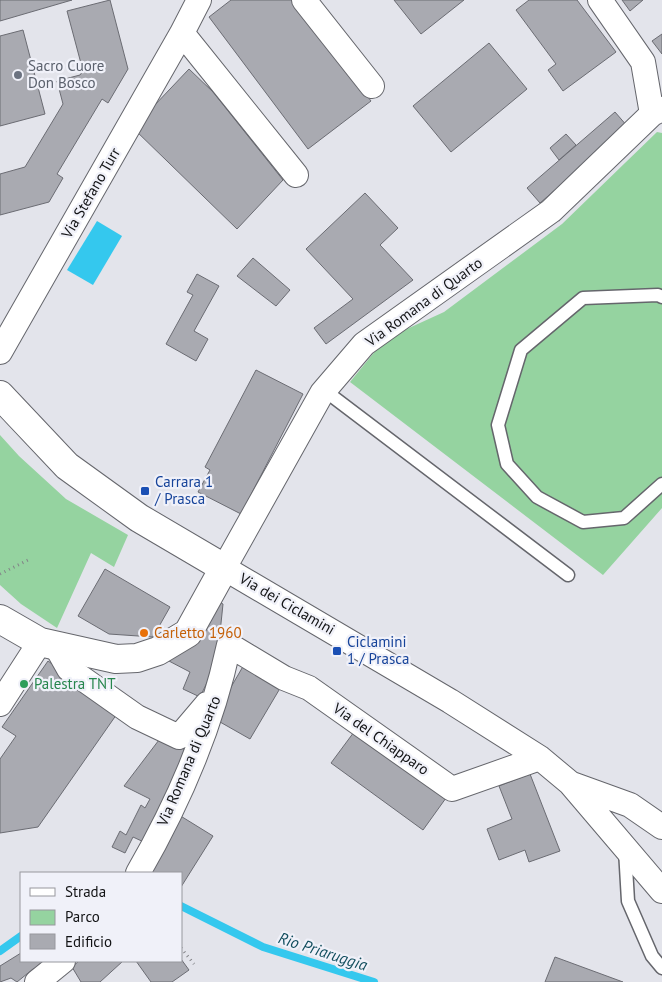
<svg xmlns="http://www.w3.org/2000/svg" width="662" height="982" font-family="'PT Sans',sans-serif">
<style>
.green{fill:#95d3a0}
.water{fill:#34c8ee}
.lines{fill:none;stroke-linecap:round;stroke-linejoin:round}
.stream{stroke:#34c8ee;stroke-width:8}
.building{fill:#a9aab1;stroke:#6b6c73}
.service-casing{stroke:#65666c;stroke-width:15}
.minor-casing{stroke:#65666c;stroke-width:26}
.tertiary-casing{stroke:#65666c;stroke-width:30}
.path{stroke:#828387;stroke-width:3;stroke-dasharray:1 4;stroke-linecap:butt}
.service{stroke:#fff;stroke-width:12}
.minor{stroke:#fff;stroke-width:24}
.tertiary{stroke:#fff;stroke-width:28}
.worship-dot{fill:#6b7280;stroke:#f0f1f9;stroke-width:2}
.transit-dot{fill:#1a4fb4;stroke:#f0f1f9;stroke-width:2}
.food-dot{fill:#e8710a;stroke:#f0f1f9;stroke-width:2}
.leisure-dot{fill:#2e9e5b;stroke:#f0f1f9;stroke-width:2}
.labels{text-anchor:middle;stroke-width:4.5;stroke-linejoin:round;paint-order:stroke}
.worship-label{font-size:15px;fill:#5b616d;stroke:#f0f1f9;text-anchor:start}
.street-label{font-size:15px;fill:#121315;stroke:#f0f1f9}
.transit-label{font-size:15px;fill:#164399;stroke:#f0f1f9;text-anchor:start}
.food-label{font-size:15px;fill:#c56008;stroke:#f0f1f9;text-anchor:start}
.leisure-label{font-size:15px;fill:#27864d;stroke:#f0f1f9;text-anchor:start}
.water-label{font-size:16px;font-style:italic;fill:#124e5e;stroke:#f0f1f9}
</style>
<rect width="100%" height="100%" fill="#e3e4eb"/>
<path class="green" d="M 657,132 L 662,133 L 662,508 L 603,575 L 350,382 L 385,339 L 444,312 L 562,224 Z
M 0,435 L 19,456 L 66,499 L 128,535 L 114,567 L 91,553 L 57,628 L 21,604 L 0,585 Z"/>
<path class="water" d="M 97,221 L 122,236 L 93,285 L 67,270 Z"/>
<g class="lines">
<path class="stream" d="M 181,906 L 263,947 L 374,982
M 0,951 L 21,936"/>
</g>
<path class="building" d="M 0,0 L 72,0 L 0,21 Z
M 110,0 L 128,69 L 108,103 L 102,99 L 57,174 L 63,178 L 49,202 L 0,215 L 0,174 L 25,167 L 63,104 L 57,81 L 80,75 L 83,71 L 67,11 Z
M 231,0 L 295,0 L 371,101 L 308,149 L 209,17 Z
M 394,0 L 464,0 L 421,34 Z
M 529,0 L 577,0 L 616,52 L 563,91 L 548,70 L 556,64 L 516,10 Z
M 622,0 L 643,0 L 630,11 Z
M 23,30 L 45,114 L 0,126 L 0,36 Z
M 662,34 L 662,54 L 652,41 Z
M 489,43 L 527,89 L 451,152 L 413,106 Z
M 189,69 L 213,92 L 283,180 L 237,229 L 133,128 Z
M 615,112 L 628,127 L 540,203 L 527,188 Z
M 566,134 L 576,145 L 559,160 L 550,148 Z
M 365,193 L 398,228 L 380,245 L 413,280 L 326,344 L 314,328 L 353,299 L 306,249 Z
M 253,258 L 290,290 L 276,306 L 237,276 Z
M 197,274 L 219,286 L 194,331 L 208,339 L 196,361 L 166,344 L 193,295 L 187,292 Z
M 256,370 L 303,394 L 241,514 L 198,492 L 210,470 L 205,467 Z
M 105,569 L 170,607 L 153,637 L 109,634 L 78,616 Z
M 219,602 L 223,604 L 217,662 L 200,697 L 183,689 L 190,672 L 167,660 Z
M 48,661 L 119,711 L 38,827 L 0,833 L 0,759 L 16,736 L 2,727 Z
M 245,663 L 282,685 L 250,739 L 213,718 Z
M 354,732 L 446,798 L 423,830 L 331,763 Z
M 162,736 L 190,753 L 146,843 L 133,837 L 125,853 L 112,847 L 120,831 L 126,835 L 141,805 L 145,808 L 150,799 L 124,786 Z
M 530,774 L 560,851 L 529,862 L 525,850 L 499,860 L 487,829 L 512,819 L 499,786 Z
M 179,815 L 213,836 L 181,887 L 181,873 L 148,873 Z
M 21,953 L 21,961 L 56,961 L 33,969 L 17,982 L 11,978 L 0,982 L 0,966 Z
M 555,957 L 623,982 L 545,982 Z
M 181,959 L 189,970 L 172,982 L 151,982 L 136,961 L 181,961 Z
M 79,961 L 123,961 L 100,982 L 81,982 L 72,967 Z"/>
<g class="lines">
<g class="service-casing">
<path id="service" d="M 662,297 L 658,295 L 583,298 L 521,350 L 498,425 L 507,464 L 537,497 L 583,522 L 624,518 L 662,484
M 324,390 L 568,575
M 625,850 L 628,901 L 652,956 L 662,968"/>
</g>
<g class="minor-casing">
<path id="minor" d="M 199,0 L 182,33 L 296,175
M 304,0 L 372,86
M 600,0 L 643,62 L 652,114
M 662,109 L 652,114 L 551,211 L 364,344 L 322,393 L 224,568 L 450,701 L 540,758 L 570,783 L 662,891
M 0,352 L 182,33
M 56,646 L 69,669 L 137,717 L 179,737 L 207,704
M 0,704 L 40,642
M 572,784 L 630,805 L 662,827
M 138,873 C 179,802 212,725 229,645 L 284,678 L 309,688 L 452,789 L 540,758
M 37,982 L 63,961"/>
</g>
<g class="tertiary-casing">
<path id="tertiary" d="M 0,395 L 67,466 L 139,518 L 224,568 L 188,633 L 158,651 L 137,658 L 116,659 L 40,642 L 0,619"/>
</g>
<path class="path" d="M 0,574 L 30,559
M 181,948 L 194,964"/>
<use href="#service" class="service"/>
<use href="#minor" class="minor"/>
<use href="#tertiary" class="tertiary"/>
</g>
<circle class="worship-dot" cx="18" cy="75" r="5"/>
<g class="transit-dot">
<rect x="140" y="486" width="10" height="10" rx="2.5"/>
<rect x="332" y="646" width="10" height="10" rx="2.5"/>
</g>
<circle class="food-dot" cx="144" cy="633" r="5"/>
<circle class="leisure-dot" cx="24" cy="684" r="5"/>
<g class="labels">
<g class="worship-label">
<text x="28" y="71">Sacro Cuore<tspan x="28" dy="17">Don Bosco</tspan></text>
</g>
<g class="street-label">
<text transform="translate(91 193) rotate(-60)" y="5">Via Stefano Turr</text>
<text transform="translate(424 302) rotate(-36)" y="5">Via Romana di Quarto</text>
<text transform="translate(287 604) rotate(30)" y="5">Via dei Ciclamini</text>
<text transform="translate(381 739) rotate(35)" y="5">Via del Chiapparo</text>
<text transform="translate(189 761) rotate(-67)" y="5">Via Romana di Quarto</text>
</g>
<g class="transit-label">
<text x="155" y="487">Carrara 1<tspan x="155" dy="17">/ Prasca</tspan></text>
<text x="347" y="647">Ciclamini<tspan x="347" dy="17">1 / Prasca</tspan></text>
</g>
<g class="food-label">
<text x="154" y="638">Carletto 1960</text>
</g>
<g class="leisure-label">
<text x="34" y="689">Palestra TNT</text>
</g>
<g class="water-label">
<text transform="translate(323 951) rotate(18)" y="6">Rio Priaruggia</text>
</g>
</g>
<rect x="20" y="872" width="162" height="90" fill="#f0f1f9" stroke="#97989e"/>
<rect x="30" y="888" width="25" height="8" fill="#ffffff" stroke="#97989e"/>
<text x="65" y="897" font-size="15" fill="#121315">Strada</text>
<rect x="30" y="910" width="25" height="15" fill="#95d3a0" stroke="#97989e"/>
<text x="65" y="922" font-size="15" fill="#121315">Parco</text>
<rect x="30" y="934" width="25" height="15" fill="#a9aab1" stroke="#97989e"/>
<text x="65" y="947" font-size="15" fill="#121315">Edificio</text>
</svg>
